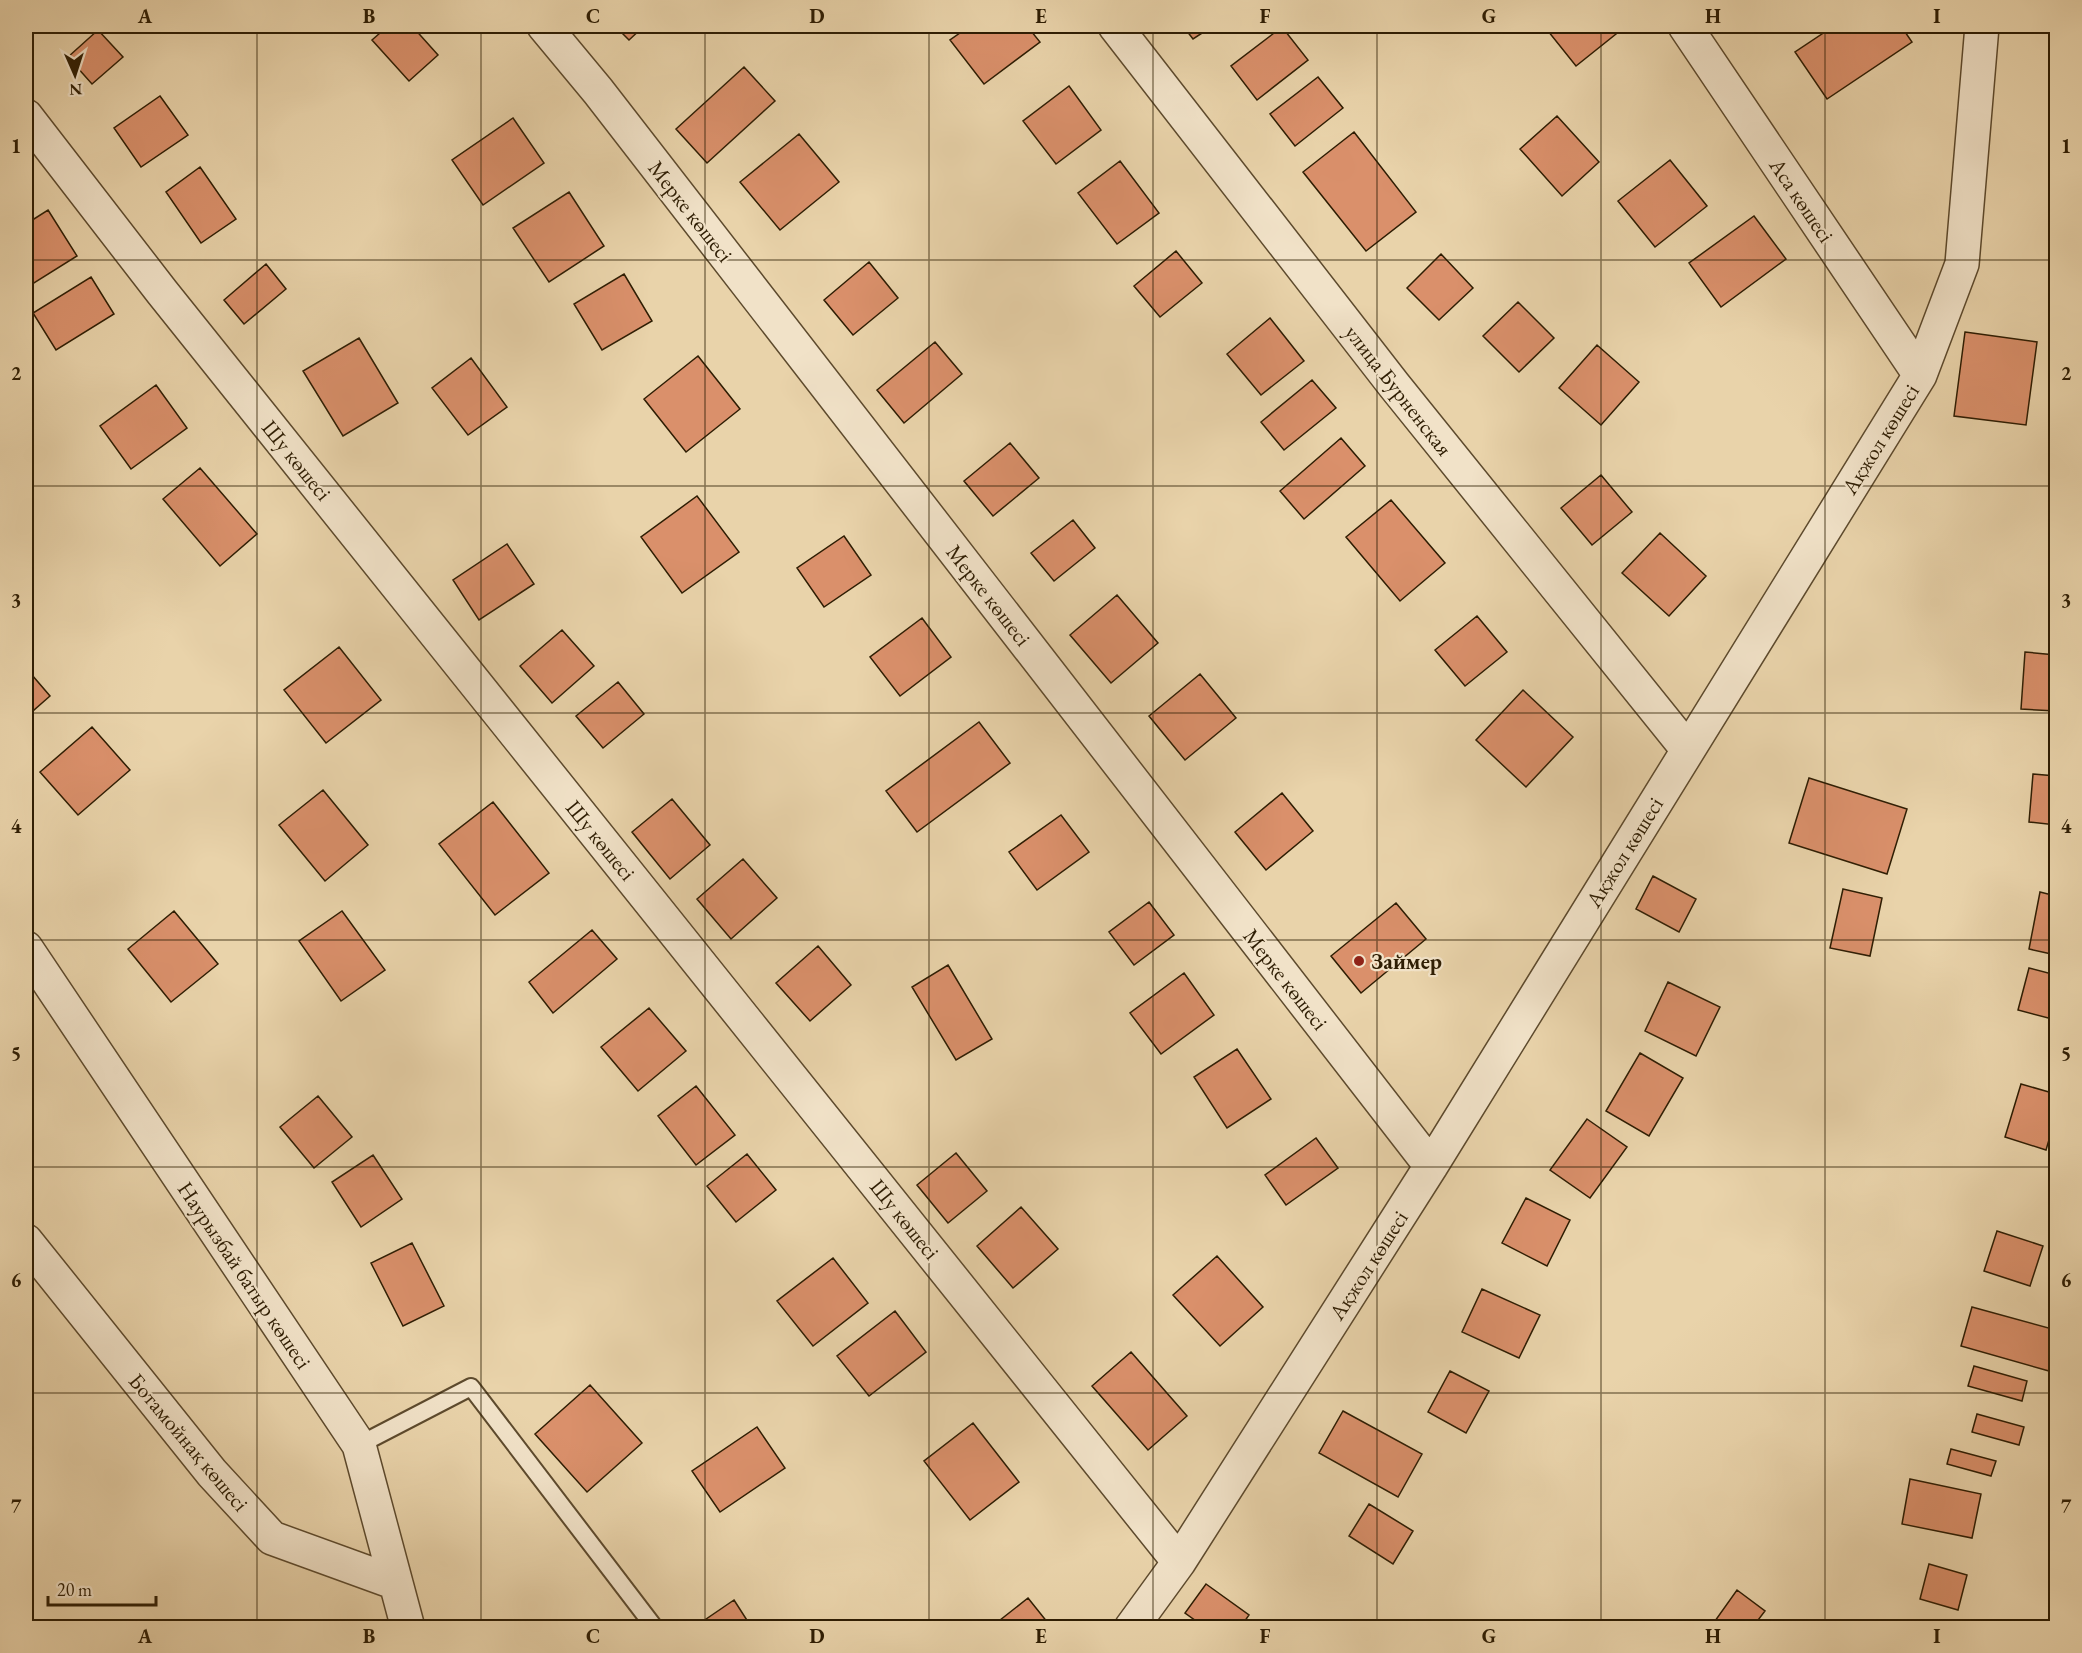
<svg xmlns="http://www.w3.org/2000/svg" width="2082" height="1653" font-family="'EB Garamond',serif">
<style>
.building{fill:#da906b;stroke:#2e1d03;stroke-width:1.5}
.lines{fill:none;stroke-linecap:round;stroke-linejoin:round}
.lane-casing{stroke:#5d4a2d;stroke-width:20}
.street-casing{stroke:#5d4a2d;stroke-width:36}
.lane{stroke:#f1e2c8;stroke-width:16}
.street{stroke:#f1e2c8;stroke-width:33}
.grid{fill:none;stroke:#2e1d03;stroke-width:1.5;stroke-opacity:0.55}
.poi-dot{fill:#8f2418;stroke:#f1e2c8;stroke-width:2}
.labels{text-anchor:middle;stroke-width:4.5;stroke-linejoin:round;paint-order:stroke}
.street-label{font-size:22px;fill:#2e1d03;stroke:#f1e2c8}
.poi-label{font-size:22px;font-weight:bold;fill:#2e1d03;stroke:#f1e2c8;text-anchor:start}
.neatline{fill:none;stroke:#2e1d03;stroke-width:2}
.grid-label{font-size:20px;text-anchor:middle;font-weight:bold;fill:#2e1d03}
</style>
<rect width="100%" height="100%" fill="#e9d3aa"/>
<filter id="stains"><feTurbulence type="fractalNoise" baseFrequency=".00333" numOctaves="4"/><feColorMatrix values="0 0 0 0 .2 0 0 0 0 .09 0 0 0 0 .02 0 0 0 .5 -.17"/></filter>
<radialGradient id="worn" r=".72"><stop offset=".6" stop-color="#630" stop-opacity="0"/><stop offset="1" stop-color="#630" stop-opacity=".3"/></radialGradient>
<path class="building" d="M 388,26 L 412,26 L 438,55 L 409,81 L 372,40 Z
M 615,26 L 644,26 L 629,40 Z
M 970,26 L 1027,26 L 1040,42 L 984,84 L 950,40 Z
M 1183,26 L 1213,26 L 1193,39 Z
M 1544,26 L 1626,26 L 1576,66 Z
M 1834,26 L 1901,26 L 1912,42 L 1827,99 L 1795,52 Z
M 1282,27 L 1308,60 L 1257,100 L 1231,66 Z
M 98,30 L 123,57 L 92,84 L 68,57 Z
M 744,67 L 775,101 L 707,163 L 676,129 Z
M 1318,77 L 1343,108 L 1295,146 L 1270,114 Z
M 1069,86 L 1101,130 L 1056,164 L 1023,121 Z
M 160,96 L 188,135 L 141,167 L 114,128 Z
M 1557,116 L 1599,162 L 1562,196 L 1520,149 Z
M 513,118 L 544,163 L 483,205 L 452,160 Z
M 1354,132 L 1416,212 L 1366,251 L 1303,172 Z
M 799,134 L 839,182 L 780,230 L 740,182 Z
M 1670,160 L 1707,206 L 1655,247 L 1618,201 Z
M 1120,161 L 1159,213 L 1117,244 L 1078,193 Z
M 200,167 L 236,219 L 201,243 L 166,192 Z
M 569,192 L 604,246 L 549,282 L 513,228 Z
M 48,210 L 77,256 L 26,288 L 26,224 Z
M 1754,216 L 1786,259 L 1721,307 L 1689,263 Z
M 1176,251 L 1202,283 L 1160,317 L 1134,286 Z
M 1441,254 L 1473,288 L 1439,320 L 1407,288 Z
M 869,262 L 898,298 L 853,335 L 824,300 Z
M 266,264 L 286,289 L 244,324 L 224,300 Z
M 624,274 L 652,321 L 602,350 L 574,304 Z
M 91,277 L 114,314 L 56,350 L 33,313 Z
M 1518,302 L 1554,338 L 1519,372 L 1483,336 Z
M 1270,318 L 1304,361 L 1261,395 L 1227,354 Z
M 1965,332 L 2037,342 L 2026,425 L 1954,416 Z
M 359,338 L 398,403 L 343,436 L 303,371 Z
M 935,342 L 962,374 L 904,423 L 877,390 Z
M 1597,345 L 1639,382 L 1601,425 L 1559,388 Z
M 698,356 L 740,409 L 686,452 L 644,399 Z
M 471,358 L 507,407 L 468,435 L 432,388 Z
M 1312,380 L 1336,408 L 1284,450 L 1261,422 Z
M 156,385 L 187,428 L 131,469 L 100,426 Z
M 1341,438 L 1365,466 L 1304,519 L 1280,491 Z
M 1010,443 L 1039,478 L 993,516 L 964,481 Z
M 200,468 L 257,534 L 220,566 L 163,499 Z
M 1601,475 L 1632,512 L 1592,545 L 1561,508 Z
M 697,496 L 739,552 L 682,593 L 641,537 Z
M 1391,500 L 1445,563 L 1400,601 L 1346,537 Z
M 1073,520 L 1095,548 L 1054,581 L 1031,553 Z
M 1660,533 L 1706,576 L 1669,616 L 1622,573 Z
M 844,536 L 871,575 L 824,607 L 797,568 Z
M 507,544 L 534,584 L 479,620 L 453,580 Z
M 1117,595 L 1158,643 L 1111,683 L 1070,635 Z
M 1477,616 L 1507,652 L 1465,686 L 1435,650 Z
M 922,618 L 951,657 L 900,696 L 870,657 Z
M 562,630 L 594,666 L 552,703 L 520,666 Z
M 339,647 L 381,700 L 326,743 L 284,690 Z
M 2025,652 L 2056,655 L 2056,711 L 2021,709 Z
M 26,668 L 50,696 L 26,717 Z
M 1200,674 L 1236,718 L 1185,760 L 1149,716 Z
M 618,682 L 644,714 L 603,748 L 576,716 Z
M 1523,690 L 1573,737 L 1526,787 L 1476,740 Z
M 979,722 L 1010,763 L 917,832 L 886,791 Z
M 92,727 L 130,770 L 78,815 L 40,772 Z
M 2033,774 L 2056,776 L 2056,825 L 2029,822 Z
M 1809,778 L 1907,809 L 1887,874 L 1789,843 Z
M 323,790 L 368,845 L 325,881 L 279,825 Z
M 1282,793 L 1313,831 L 1266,870 L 1235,832 Z
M 672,799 L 710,845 L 670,879 L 632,832 Z
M 493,802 L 549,873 L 495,915 L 439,844 Z
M 1061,815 L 1089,852 L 1037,890 L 1009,852 Z
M 743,859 L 777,898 L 731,939 L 697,899 Z
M 1653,876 L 1696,899 L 1679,932 L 1636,909 Z
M 1843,889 L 1882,898 L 1870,956 L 1830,948 Z
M 2040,892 L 2056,896 L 2056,955 L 2029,949 Z
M 1149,902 L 1174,935 L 1134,965 L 1109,932 Z
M 1396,903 L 1426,939 L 1361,993 L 1331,956 Z
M 174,911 L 218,964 L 171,1002 L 128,949 Z
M 342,911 L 385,970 L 341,1001 L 299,941 Z
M 592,930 L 617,959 L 553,1013 L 529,982 Z
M 818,946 L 851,985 L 810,1021 L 776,983 Z
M 948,965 L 992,1039 L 956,1060 L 912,987 Z
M 2029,968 L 2056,975 L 2056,1020 L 2018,1010 Z
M 1184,973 L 1214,1015 L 1161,1054 L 1130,1013 Z
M 1668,982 L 1720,1007 L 1696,1056 L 1645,1031 Z
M 649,1008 L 686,1051 L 638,1091 L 601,1047 Z
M 1237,1049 L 1271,1099 L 1227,1128 L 1194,1077 Z
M 1640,1053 L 1683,1078 L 1649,1136 L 1606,1111 Z
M 2021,1084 L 2056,1094 L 2056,1116 L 2046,1150 L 2005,1137 Z
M 696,1086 L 735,1135 L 696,1165 L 658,1116 Z
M 318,1096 L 352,1137 L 314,1168 L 280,1127 Z
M 1587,1119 L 1627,1147 L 1590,1198 L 1550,1170 Z
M 1316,1138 L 1338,1168 L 1286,1205 L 1265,1175 Z
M 956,1153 L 987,1191 L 948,1223 L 917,1185 Z
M 747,1154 L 776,1190 L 736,1222 L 707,1186 Z
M 373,1155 L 402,1199 L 361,1227 L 332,1182 Z
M 1526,1198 L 1570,1220 L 1547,1266 L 1502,1243 Z
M 1021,1207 L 1058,1249 L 1013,1288 L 977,1246 Z
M 1997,1231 L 2043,1246 L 2030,1286 L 1984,1271 Z
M 412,1243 L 444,1306 L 403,1326 L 371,1263 Z
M 1217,1256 L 1263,1307 L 1220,1346 L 1173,1295 Z
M 833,1258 L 868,1303 L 813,1346 L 777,1301 Z
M 1482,1289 L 1540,1315 L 1519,1358 L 1462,1332 Z
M 1972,1307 L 2056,1330 L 2056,1344 L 2049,1371 L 1961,1346 Z
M 895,1311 L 926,1352 L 869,1396 L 837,1356 Z
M 1131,1352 L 1187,1416 L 1148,1450 L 1092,1386 Z
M 1974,1366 L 2027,1381 L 2022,1401 L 1968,1386 Z
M 1450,1371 L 1489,1391 L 1466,1433 L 1428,1412 Z
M 590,1385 L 642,1443 L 587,1492 L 535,1434 Z
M 1343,1411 L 1422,1454 L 1398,1497 L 1319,1453 Z
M 1977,1414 L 2024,1427 L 2019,1445 L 1972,1432 Z
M 973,1423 L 1019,1482 L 970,1520 L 924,1461 Z
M 757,1427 L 785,1468 L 720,1512 L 692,1471 Z
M 1951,1449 L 1996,1461 L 1991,1476 L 1947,1464 Z
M 1910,1479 L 1981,1494 L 1972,1538 L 1902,1524 Z
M 1369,1504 L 1413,1531 L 1393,1564 L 1349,1536 Z
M 1929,1564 L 1967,1575 L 1958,1610 L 1920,1599 Z
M 1206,1584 L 1249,1615 L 1240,1628 L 1206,1628 L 1185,1613 Z
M 1737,1590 L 1765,1611 L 1752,1628 L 1710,1628 Z
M 1028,1598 L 1052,1628 L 990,1628 Z
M 734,1600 L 752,1628 L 693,1628 Z"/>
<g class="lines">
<g class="lane-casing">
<path id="lane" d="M 359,1445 L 471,1387 L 655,1628"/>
</g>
<g class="street-casing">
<path id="street" d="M 544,26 L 598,91 L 1431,1166
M 1115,26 L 1394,385 L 1688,750
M 1685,26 L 1920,375
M 26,116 L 162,292 L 1179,1562
M 26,948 L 359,1445 L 408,1628
M 26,1241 L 212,1473 L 272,1538 L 396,1583
M 1131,1628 L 1179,1562 L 1431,1166 L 1920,375 L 1962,264 L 1982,26"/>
</g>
<use href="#lane" class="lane"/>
<use href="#street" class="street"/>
</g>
<path class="grid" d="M 257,26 L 257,1628M 481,26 L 481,1628M 705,26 L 705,1628M 929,26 L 929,1628M 1153,26 L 1153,1628M 1377,26 L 1377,1628M 1601,26 L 1601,1628M 1825,26 L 1825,1628M 26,260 L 2056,260M 26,486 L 2056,486M 26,713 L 2056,713M 26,940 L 2056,940M 26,1167 L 2056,1167M 26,1393 L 2056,1393"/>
<circle class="poi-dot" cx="1359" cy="961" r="6"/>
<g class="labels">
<g class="street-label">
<text transform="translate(1802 200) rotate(56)" y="8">Аса көшесі</text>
<text transform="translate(691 211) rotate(52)" y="8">Мерке көшесі</text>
<text transform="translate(1399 390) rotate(52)" y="8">улица Бурненская</text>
<text transform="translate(1880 439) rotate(-58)" y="8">Ақжол көшесі</text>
<text transform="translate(297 460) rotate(51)" y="8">Шу көшесі</text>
<text transform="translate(989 595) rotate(52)" y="8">Мерке көшесі</text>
<text transform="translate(601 840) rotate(51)" y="8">Шу көшесі</text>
<text transform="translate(1624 852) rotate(-58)" y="8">Ақжол көшесі</text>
<text transform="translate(1286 979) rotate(52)" y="8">Мерке көшесі</text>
<text transform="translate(905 1219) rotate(51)" y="8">Шу көшесі</text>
<text transform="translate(1368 1265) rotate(-57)" y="8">Ақжол көшесі</text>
<text transform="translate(245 1275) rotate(56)" y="8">Наурызбай батыр көшесі</text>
<text transform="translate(189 1442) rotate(50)" y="8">Ботамойнақ көшесі</text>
</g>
<g class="poi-label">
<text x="1371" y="969">Займер</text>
</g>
</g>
<rect width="2082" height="1653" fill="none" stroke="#e9d3aa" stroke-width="66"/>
<g transform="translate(75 75) rotate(177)" stroke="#f1e2c8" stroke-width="4.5" paint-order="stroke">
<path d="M0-4.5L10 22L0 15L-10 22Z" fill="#2e1d03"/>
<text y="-9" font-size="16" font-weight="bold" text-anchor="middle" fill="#2e1d03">N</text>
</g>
<path d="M48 1596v9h108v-9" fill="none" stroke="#2e1d03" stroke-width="3"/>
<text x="57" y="1596" font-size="18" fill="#2e1d03" stroke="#f1e2c8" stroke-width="4.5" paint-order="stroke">20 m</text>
<rect x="33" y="33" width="2016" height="1587" class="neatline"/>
<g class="grid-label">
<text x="145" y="23">A</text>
<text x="369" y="23">B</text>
<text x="593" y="23">C</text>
<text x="817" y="23">D</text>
<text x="1041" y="23">E</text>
<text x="1265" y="23">F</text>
<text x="1489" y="23">G</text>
<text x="1713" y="23">H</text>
<text x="1937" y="23">I</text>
<text x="16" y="153">1</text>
<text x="2066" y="153">1</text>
<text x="16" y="380">2</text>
<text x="2066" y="380">2</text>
<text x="16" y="607">3</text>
<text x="2066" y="607">3</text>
<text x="16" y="833">4</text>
<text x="2066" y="833">4</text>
<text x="16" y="1060">5</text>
<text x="2066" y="1060">5</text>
<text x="16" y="1287">6</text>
<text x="2066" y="1287">6</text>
<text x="16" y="1513">7</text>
<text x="2066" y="1513">7</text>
<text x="145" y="1643">A</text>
<text x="369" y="1643">B</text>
<text x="593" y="1643">C</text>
<text x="817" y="1643">D</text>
<text x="1041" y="1643">E</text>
<text x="1265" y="1643">F</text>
<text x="1489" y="1643">G</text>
<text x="1713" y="1643">H</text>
<text x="1937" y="1643">I</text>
</g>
<rect width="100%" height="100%" filter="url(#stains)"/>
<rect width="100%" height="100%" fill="url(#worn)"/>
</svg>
